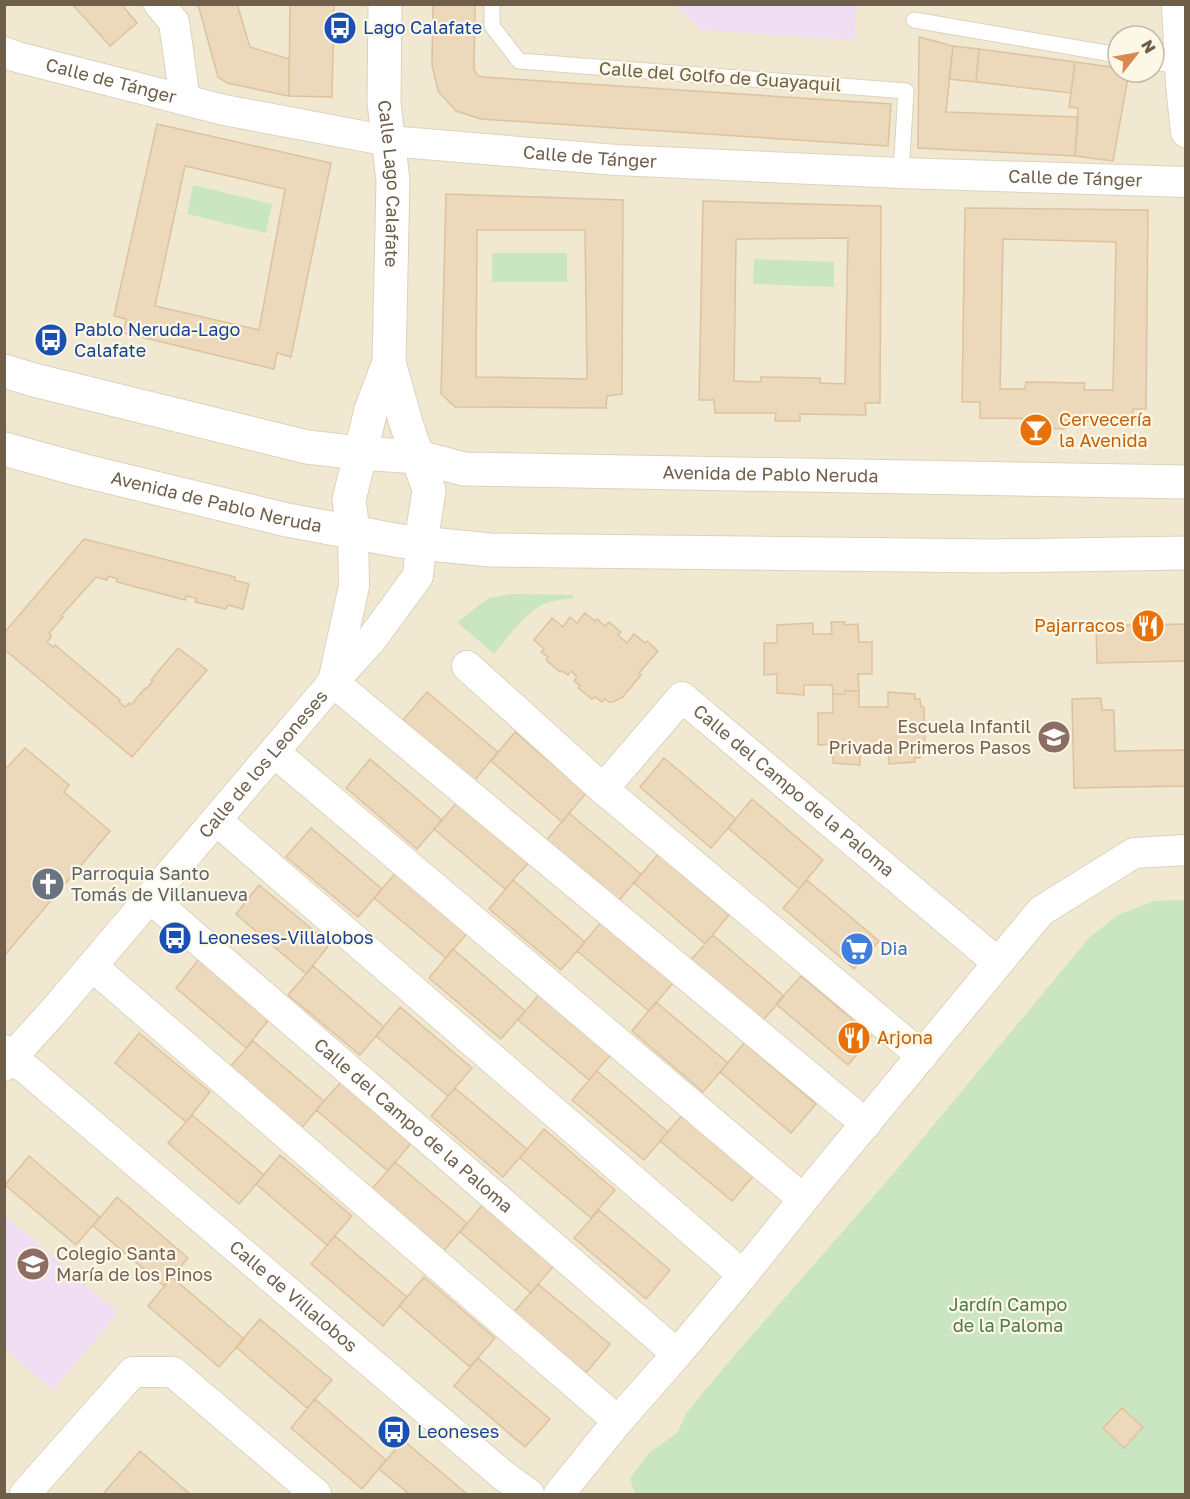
<svg xmlns="http://www.w3.org/2000/svg" width="1190" height="1499" font-family="'Golos Text',sans-serif">
<style>
.residential{fill:#f0e8d0;fill-rule:evenodd}
.education{fill:#f1def5}
.green{fill:#c9e5c1}
.building{fill:#ecd8bb;stroke:#ddc29d;stroke-width:1.5;fill-rule:evenodd}
.lines{fill:none;stroke-linecap:round;stroke-linejoin:round}
.lane-casing{stroke:#ddd2be;stroke-width:17}
.street-casing{stroke:#ddd2be;stroke-width:32}
.secondary-casing{stroke:#ded1ba;stroke-width:35}
.lane{stroke:#fff;stroke-width:15}
.street{stroke:#fff;stroke-width:30}
.secondary{stroke:#fff;stroke-width:33}
.labels{text-anchor:middle;stroke-width:4.5;stroke-linejoin:round;paint-order:stroke}
.transit-label{font-size:18px;fill:#164399;stroke:#fdf8e6;text-anchor:start}
.street-label{font-size:18px;fill:#6e5e4a;stroke:#fdf8e6}
.food-label{font-size:18px;fill:#c56008;stroke:#fdf8e6;text-anchor:start}
.education-label{font-size:18px;fill:#785e54;stroke:#fdf8e6;text-anchor:end}
.worship-label{font-size:18px;fill:#5b616d;stroke:#fdf8e6;text-anchor:start}
.shop-label{font-size:18px;fill:#366cbe;stroke:#fdf8e6;text-anchor:start}
.park-label{font-size:18px;fill:#4c7946;stroke:#fdf8e6}
</style>
<rect width="100%" height="100%" fill="#faf5e1"/>
<path class="residential" d="M 5,5 L 1185,5 L 1185,1494 L 5,1494 ZM 1118,36 L 1154,36 L 1154,72 L 1118,72 Z"/>
<path class="education" d="M 675,5 L 857,5 L 854,40 L 701,30 Z
M 5,1216 L 118,1313 L 53,1390 L 5,1349 Z"/>
<path class="green" d="M 193,185 L 272,204 L 266,233 L 187,214 Z
M 492,253 L 567,253 L 567,282 L 492,282 Z
M 754,259 L 834,262 L 834,287 L 753,284 Z
M 511,594 L 573,595 L 573,598 C 565,599 557,600 549,602 C 526,609 509,637 494,654 L 457,622 L 489,598 Z
M 1185,900 L 1185,1494 L 635,1494 L 630,1478 L 649,1453 L 677,1433 L 687,1412 L 733,1357 L 894,1173 L 1089,938 L 1118,915 L 1154,901 Z"/>
<path class="building" d="M 72,4 L 121,4 L 137,23 L 110,46 Z
M 196,4 L 237,4 L 250,47 L 289,59 L 289,96 L 227,83 L 218,77 L 199,8 Z
M 290,4 L 334,4 L 332,97 L 289,96 Z
M 433,4 L 475,4 L 474,69 L 477,75 L 482,77 L 891,104 L 888,146 L 481,119 L 456,111 L 438,91 L 432,65 Z
M 919,37 L 953,46 L 946,112 L 1078,117 L 1075,156 L 918,148 Z
M 953,46 L 979,49 L 976,82 L 949,79 Z
M 979,49 L 1075,62 L 1071,93 L 976,82 Z
M 1075,62 L 1118,68 L 1118,72 L 1129,72 L 1113,161 L 1075,156 L 1078,108 L 1069,107 Z
M 157,124 L 331,163 L 291,357 L 277,353 L 274,369 L 124,333 L 126,319 L 114,316 ZM 185,166 L 285,189 L 259,330 L 155,306 Z
M 446,194 L 623,200 L 622,394 L 607,396 L 606,408 L 455,407 L 441,394 ZM 477,230 L 585,230 L 587,379 L 476,377 Z
M 703,201 L 881,206 L 880,403 L 865,403 L 866,415 L 800,414 L 800,421 L 775,421 L 776,413 L 715,413 L 714,400 L 699,400 ZM 848,238 L 845,384 L 820,383 L 820,378 L 761,377 L 761,382 L 734,381 L 736,239 Z
M 965,208 L 1148,210 L 1146,409 L 1133,409 L 1133,421 L 1065,420 L 1065,429 L 1041,428 L 1041,419 L 980,418 L 980,402 L 962,402 ZM 1003,239 L 1116,242 L 1113,390 L 1084,390 L 1085,383 L 1026,382 L 1025,389 L 1000,389 Z
M 84,539 L 235,577 L 234,580 L 249,584 L 243,609 L 228,605 L 226,609 L 195,602 L 196,598 L 186,596 L 185,600 L 117,582 L 117,579 L 108,576 L 107,580 L 96,577 L 61,616 L 63,617 L 50,632 L 51,637 L 47,642 L 53,647 L 55,645 L 120,700 L 119,702 L 125,707 L 129,703 L 131,705 L 145,688 L 146,689 L 153,681 L 151,680 L 178,648 L 207,670 L 132,757 L 4,649 L 4,633 Z
M 585,613 L 595,621 L 597,619 L 605,626 L 609,622 L 621,632 L 618,635 L 627,643 L 634,634 L 645,643 L 647,641 L 658,651 L 639,673 L 641,675 L 623,697 L 613,702 L 609,702 L 605,699 L 602,702 L 595,697 L 592,699 L 578,688 L 580,686 L 574,681 L 577,677 L 571,671 L 568,675 L 562,671 L 560,672 L 546,660 L 548,657 L 541,652 L 544,649 L 534,640 L 552,618 L 563,627 L 570,617 L 577,623 Z
M 831,622 L 845,622 L 844,625 L 858,624 L 859,642 L 872,642 L 872,674 L 858,674 L 859,691 L 845,691 L 845,694 L 833,694 L 832,685 L 804,685 L 804,695 L 777,693 L 777,674 L 764,675 L 764,643 L 777,643 L 777,625 L 813,623 L 813,634 L 832,634 Z
M 1186,624 L 1186,661 L 1097,663 L 1096,626 Z
M 845,691 L 859,691 L 859,707 L 888,707 L 888,692 L 915,694 L 915,699 L 920,699 L 921,707 L 924,707 L 925,750 L 920,750 L 920,758 L 914,758 L 915,762 L 889,764 L 888,752 L 860,752 L 860,765 L 833,763 L 833,744 L 818,745 L 818,713 L 833,713 L 833,694 L 845,694 Z
M 427,692 L 498,752 L 474,781 L 403,720 Z
M 1101,698 L 1102,710 L 1114,710 L 1115,751 L 1186,750 L 1186,786 L 1074,788 L 1072,699 Z
M 515,732 L 586,793 L 562,822 L 491,761 Z
M 25,748 L 69,785 L 64,792 L 110,831 L 4,956 L 4,771 Z
M 664,758 L 736,819 L 711,848 L 640,787 Z
M 370,759 L 442,820 L 417,849 L 346,788 Z
M 752,799 L 823,860 L 799,889 L 728,828 Z
M 459,800 L 530,861 L 505,889 L 434,829 Z
M 569,813 L 641,874 L 617,903 L 545,842 Z
M 311,828 L 382,889 L 358,917 L 286,857 Z
M 658,854 L 729,915 L 705,944 L 634,883 Z
M 399,869 L 470,930 L 446,958 L 374,898 Z
M 513,880 L 585,942 L 561,970 L 489,909 Z
M 807,880 L 879,941 L 854,969 L 783,908 Z
M 259,885 L 330,944 L 306,974 L 236,914 Z
M 601,922 L 673,983 L 649,1011 L 577,951 Z
M 713,935 L 784,996 L 760,1024 L 688,963 Z
M 453,949 L 525,1011 L 501,1039 L 429,978 Z
M 199,959 L 270,1018 L 246,1048 L 176,988 Z
M 313,966 L 384,1027 L 360,1055 L 288,995 Z
M 801,976 L 872,1036 L 848,1065 L 776,1004 Z
M 542,991 L 613,1052 L 589,1080 L 518,1020 Z
M 656,1002 L 728,1063 L 703,1092 L 632,1031 Z
M 400,1007 L 472,1068 L 448,1096 L 376,1036 Z
M 139,1033 L 210,1092 L 186,1122 L 115,1063 Z
M 253,1041 L 324,1101 L 300,1130 L 228,1069 Z
M 744,1043 L 816,1104 L 791,1133 L 720,1072 Z
M 597,1071 L 668,1132 L 644,1160 L 572,1100 Z
M 341,1082 L 412,1142 L 388,1171 L 316,1110 Z
M 455,1088 L 527,1149 L 503,1177 L 431,1116 Z
M 685,1112 L 756,1173 L 732,1201 L 660,1141 Z
M 192,1115 L 264,1175 L 239,1204 L 168,1143 Z
M 544,1129 L 615,1190 L 591,1218 L 520,1158 Z
M 280,1155 L 352,1216 L 327,1245 L 256,1184 Z
M 29,1156 L 100,1217 L 76,1245 L 5,1185 Z
M 395,1162 L 467,1223 L 443,1252 L 371,1190 Z
M 117,1197 L 188,1258 L 164,1286 L 93,1226 Z
M 484,1203 L 555,1264 L 531,1293 L 460,1232 Z
M 599,1210 L 670,1270 L 646,1299 L 574,1238 Z
M 335,1236 L 407,1297 L 383,1326 L 311,1264 Z
M 172,1277 L 244,1339 L 219,1367 L 148,1306 Z
M 424,1277 L 495,1338 L 470,1367 L 399,1306 Z
M 538,1284 L 610,1344 L 586,1373 L 514,1312 Z
M 260,1319 L 332,1380 L 307,1408 L 236,1347 Z
M 478,1358 L 550,1419 L 525,1447 L 454,1386 Z
M 315,1399 L 386,1460 L 362,1489 L 291,1428 Z
M 1122,1408 L 1143,1427 L 1124,1448 L 1103,1428 Z
M 403,1440 L 467,1494 L 409,1494 L 379,1469 Z
M 140,1451 L 190,1494 L 103,1494 Z"/>
<g class="lines">
<g class="lane-casing">
<path id="lane" d="M 492,4 L 492,26 L 519,61 L 906,91 L 901,173
M 914,20 L 1118,55
M 1154,62 L 1180,66"/>
</g>
<g class="street-casing">
<g id="street">
<path d="M 159,4 L 174,22 L 185,100"/>
<path d="M 1177,4 L 1181,85 L 1186,132"/>
<path id="s1" d="M 4,52 L 17,57 L 224,110 L 389,141 L 616,160 L 901,173 L 1186,182"/>
<path d="M 467,666 L 603,789 L 922,1056"/>
<path d="M 333,682 L 866,1124"/>
<path d="M 333,682 L 354,586 L 353,531"/>
<path d="M 274,752 L 803,1199"/>
<path id="s2" d="M 603,789 L 682,697 L 997,962"/>
<path d="M 216,820 L 743,1275"/>
<path id="s3" d="M 150,898 L 677,1354"/>
<path d="M 92,966 L 618,1421"/>
<path id="s4" d="M 4,1050 L 504,1476 L 529,1494"/>
<path id="s5" d="M 4,1066 L 53,1012 L 333,682 L 371,640 L 418,576 L 421,543"/>
<path d="M 25,1494 L 133,1372 L 173,1372 L 316,1494"/>
<path d="M 559,1494 L 618,1421 L 677,1354 L 743,1275 L 818,1181 L 1041,911 L 1134,853 L 1186,850"/>
</g>
</g>
<g class="secondary-casing">
<g id="secondary">
<path id="s6" d="M 385,4 L 384,102 L 393,181 L 389,362 L 406,423 L 429,490 L 421,543"/>
<path id="s7" d="M 4,371 L 34,380 L 307,447 L 359,453 L 418,457 L 464,469 L 1186,482"/>
<path id="s8" d="M 4,449 L 81,470 L 287,520 L 400,541 L 490,550 L 993,556 L 1186,553"/>
<path d="M 353,531 L 349,500 L 371,410 L 389,362"/>
</g>
</g>
<use href="#lane" class="lane"/>
<use href="#street" class="street"/>
<use href="#secondary" class="secondary"/>
</g>
<defs>
<g id="bus-disc" transform="scale(1.725)"><circle r="9.5" fill="#1a4fb4" stroke="#fdf8e6"/><path d="M-5-6H5V4H4V6H2V4H-2V6H-4V4H-5ZM-3.5-4V0h7V-4ZM-3.5 1.2v1.5H-2V1.2ZM2 1.2v1.5H3.5V1.2Z" fill="#fff"/></g>
<g id="bar-disc" transform="scale(1.725)"><circle r="9.5" fill="#e8710a" stroke="#fdf8e6"/><path d="M-6-5H6L.8 .8V4.5H3.5V6h-7V4.5H-.8V.8Z" fill="#fff"/></g>
<g id="restaurant-disc" transform="scale(1.725)"><circle r="9.5" fill="#e8710a" stroke="#fdf8e6"/><path d="M-5-6h1v4h1v-4h1v4h1v-4h1v5L-1.5 .5V6h-2V.5L-5-1ZM5-6V6H3V1.5H1.5Q1.5-4 5-6Z" fill="#fff"/></g>
<g id="school-disc" transform="scale(1.725)"><circle r="9.5" fill="#8d6e63" stroke="#fdf8e6"/><path d="M0-5L7-2L0 1L-7-2ZM-4 1L0 2.5L4 1V4Q0 6-4 4Z" fill="#fff"/></g>
<g id="church-disc" transform="scale(1.725)"><circle r="9.5" fill="#6b7280" stroke="#fdf8e6"/><path d="M-1.2-6h2.4v3.5h3.3v2.4h-3.3V6h-2.4V-.1h-3.3v-2.4h3.3Z" fill="#fff"/></g>
<g id="supermarket-disc" transform="scale(1.725)"><circle r="9.5" fill="#3f7fe0" stroke="#fdf8e6"/><path d="M-6-5.5h2.5l.6 2H6L4.5 2H-2.5L-4.4-4H-6ZM-1.5 3.2a1.3 1.3 0 1 0 .1 0ZM3 3.2a1.3 1.3 0 1 0 .1 0Z" fill="#fff"/></g>
</defs>
<g fill-rule="evenodd">
<use href="#bus-disc" x="340" y="28"/>
<use href="#bus-disc" x="51" y="340"/>
<use href="#bar-disc" x="1036" y="430"/>
<use href="#restaurant-disc" x="1148" y="626"/>
<use href="#school-disc" x="1054" y="737"/>
<use href="#church-disc" x="48" y="884"/>
<use href="#bus-disc" x="175" y="938"/>
<use href="#supermarket-disc" x="857" y="949"/>
<use href="#restaurant-disc" x="854" y="1038"/>
<use href="#school-disc" x="33" y="1264"/>
<use href="#bus-disc" x="394" y="1432"/>
</g>
<g class="labels">
<g class="transit-label">
<text x="363" y="34">Lago Calafate</text>
<text x="74" y="336">Pablo Neruda-Lago<tspan x="74" dy="21">Calafate</tspan></text>
<text x="198" y="944">Leoneses-Villalobos</text>
<text x="417" y="1438">Leoneses</text>
</g>
<g class="street-label">
<text transform="translate(720 77) rotate(4)" y="6">Calle del Golfo de Guayaquil</text>
<text dy="6" stroke="none"><textPath href="#s1" startOffset="111">Calle de Tánger</textPath></text>
<text dy="6" stroke="none"><textPath href="#s1" startOffset="597">Calle de Tánger</textPath></text>
<text dy="6" stroke="none"><textPath href="#s1" startOffset="1083">Calle de Tánger</textPath></text>
<text dy="6" stroke="none"><textPath href="#s6" startOffset="180">Calle Lago Calafate</textPath></text>
<text dy="6" stroke="none"><textPath href="#s7" startOffset="778">Avenida de Pablo Neruda</textPath></text>
<text dy="6" stroke="none"><textPath href="#s8" startOffset="219">Avenida de Pablo Neruda</textPath></text>
<text dy="6" stroke="none"><textPath href="#s5" startOffset="398">Calle de los Leoneses</textPath></text>
<text dy="6" stroke="none"><textPath href="#s2" startOffset="267">Calle del Campo de la Paloma</textPath></text>
<text dy="6" stroke="none"><textPath href="#s3" startOffset="348">Calle del Campo de la Paloma</textPath></text>
<text dy="6" stroke="none"><textPath href="#s4" startOffset="380">Calle de Villalobos</textPath></text>
</g>
<g class="food-label">
<text x="1059" y="426">Cervecería<tspan x="1059" dy="21">la Avenida</tspan></text>
<text x="1125" y="632" text-anchor="end">Pajarracos</text>
<text x="877" y="1044">Arjona</text>
</g>
<g class="education-label">
<text x="1031" y="733">Escuela Infantil<tspan x="1031" dy="21">Privada Primeros Pasos</tspan></text>
<text x="56" y="1260" text-anchor="start">Colegio Santa<tspan x="56" dy="21">María de los Pinos</tspan></text>
</g>
<g class="worship-label">
<text x="71" y="880">Parroquia Santo<tspan x="71" dy="21">Tomás de Villanueva</tspan></text>
</g>
<g class="shop-label">
<text x="880" y="955">Dia</text>
</g>
<g class="park-label">
<text x="1008" y="1311">Jardín Campo<tspan x="1008" dy="21">de la Paloma</tspan></text>
</g>
</g>
<rect width="1190" height="1499" fill="none" stroke="#6e5e4a" stroke-width="12"/>
<g transform="translate(1136 54) rotate(59)"><circle r="28" fill="#fdf8e6" stroke="#c4baa8" stroke-width="1.5"/>
<path d="M0-4.5L10 22L0 15L-10 22Z" fill="#da8850"/>
<text y="-9" font-size="16" font-weight="bold" text-anchor="middle" fill="#6e5e4a">N</text>
</g>
</svg>
